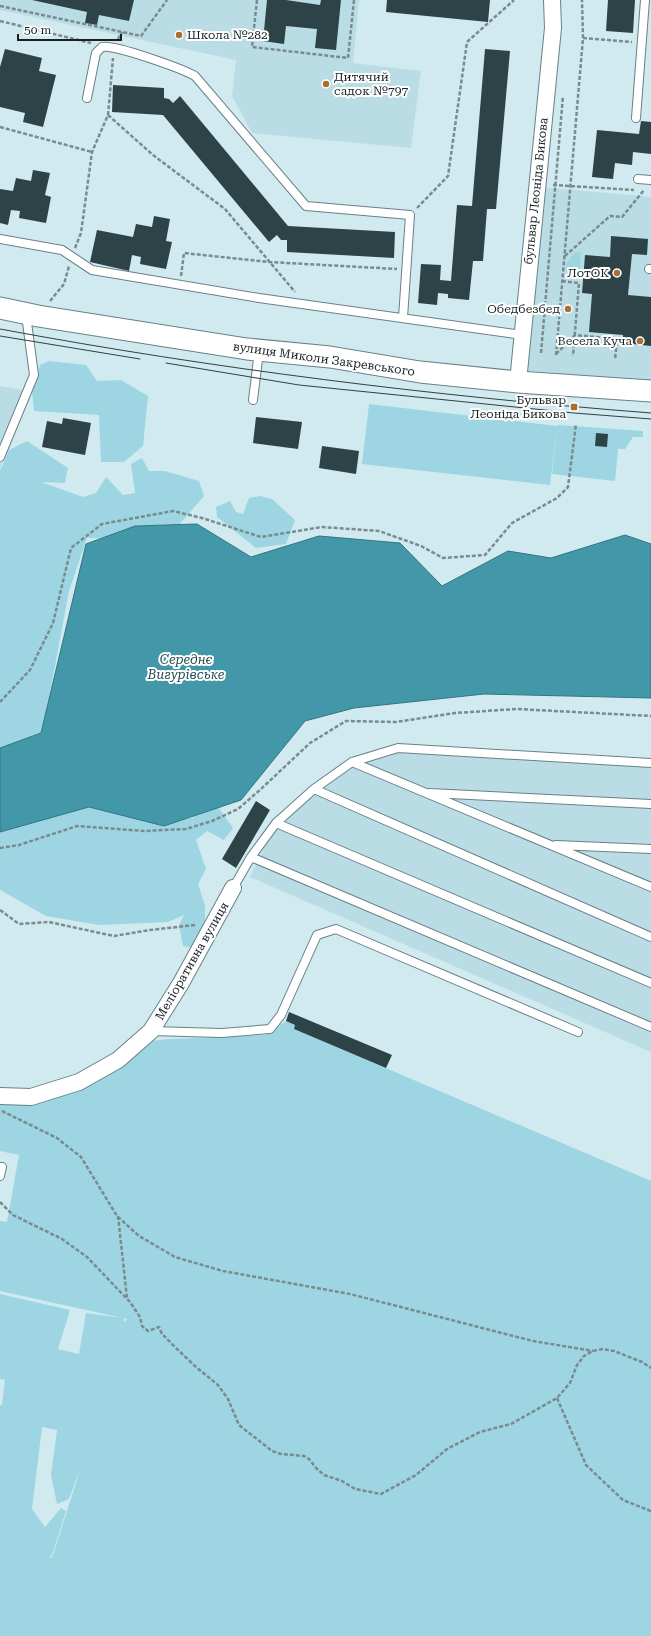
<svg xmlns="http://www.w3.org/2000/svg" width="651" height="1636" font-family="'Roboto Serif',serif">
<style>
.built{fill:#badde5}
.green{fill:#9dd6e2;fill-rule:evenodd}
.water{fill:#4298a9;stroke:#357481}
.building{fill:#2d4348}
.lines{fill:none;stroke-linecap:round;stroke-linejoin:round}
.service-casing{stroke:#698186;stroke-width:10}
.minor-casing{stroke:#698186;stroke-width:18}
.tertiary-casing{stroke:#698186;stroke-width:23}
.path{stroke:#798b8f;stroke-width:2.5;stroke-dasharray:4 2;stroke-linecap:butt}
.service{stroke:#fff;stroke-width:8}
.minor{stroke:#fff;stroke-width:16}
.tertiary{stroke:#fff;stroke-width:21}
.tram{stroke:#323f41;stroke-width:1}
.poi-dot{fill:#ab6e32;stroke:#fff;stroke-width:1.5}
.labels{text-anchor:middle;stroke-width:4;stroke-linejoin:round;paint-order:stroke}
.poi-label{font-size:12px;fill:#172123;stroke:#fff;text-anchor:end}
.street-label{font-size:12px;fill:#172123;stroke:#fff}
.water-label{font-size:13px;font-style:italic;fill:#234b53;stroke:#fff}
</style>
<rect width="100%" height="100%" fill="#d0eaf0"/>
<path class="built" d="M 0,0 L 359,0 L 353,63 L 421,71 L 411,148 L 252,133 L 232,96 L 236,60 L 0,10 Z
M 541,187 L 651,197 L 651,381 L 528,371 Z
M 0,386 L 32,392 L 0,469 Z
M 398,748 L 651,763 L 651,1052 L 250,877 L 276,823 L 352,762 Z"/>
<path class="green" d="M 581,251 L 580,274 L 566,273 L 566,263 L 575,252 Z
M 49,361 L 86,365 L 97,381 L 121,380 L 148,396 L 143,446 L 124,462 L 101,462 L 99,415 L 34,411 L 32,389 L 40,365 Z
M 369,404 L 557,426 L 558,425 L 643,431 L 643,437 L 633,437 L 625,449 L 618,449 L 615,481 L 552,474 L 557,426 L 550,485 L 362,464 Z
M 27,441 L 68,468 L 65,483 L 41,482 L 83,497 L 96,493 L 106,477 L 123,495 L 135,493 L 131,464 L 142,458 L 149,471 L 165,471 L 199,481 L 204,496 L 179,525 L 138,525 L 126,539 L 87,538 L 69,591 L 42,736 L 0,755 L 0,471 L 9,450 Z
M 260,496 L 272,499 L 295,520 L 286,544 L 256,548 L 217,517 L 216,507 L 230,501 L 236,512 L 243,514 L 249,498 Z
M 208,793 L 233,828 L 224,840 L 207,831 L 196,840 L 206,869 L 198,884 L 205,906 L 205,933 L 195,948 L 183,946 L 179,925 L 184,915 L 168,922 L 99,925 L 46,916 L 0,890 L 0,828 L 40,795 L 174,819 L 194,818 L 185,801 Z
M 286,1021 L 295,1025 L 294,1029 L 651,1181 L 651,1636 L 0,1636 L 0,1405 L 2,1405 L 5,1380 L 0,1379 L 0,1294 L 70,1310 L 58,1349 L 79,1354 L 86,1313 L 123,1318 L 125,1322 L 127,1319 L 0,1291 L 0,1221 L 7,1222 L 19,1155 L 0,1151 L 0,1104 L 11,1105 L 34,1103 L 70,1093 L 107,1075 L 136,1051 L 150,1041 L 169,1039 L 265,1035 ZM 42,1427 L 57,1430 L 51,1475 L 57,1504 L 69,1499 L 82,1464 L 52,1558 L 49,1557 L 52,1555 L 66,1511 L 61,1508 L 45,1527 L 32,1509 Z"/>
<path class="water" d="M 197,524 L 251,557 L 319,536 L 400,543 L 442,586 L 508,551 L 551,558 L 625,535 L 651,544 L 651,698 L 484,694 L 354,708 L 305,721 L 241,800 L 164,826 L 89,807 L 0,832 L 0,748 L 41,733 L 86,544 L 135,526 Z"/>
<path class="building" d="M 32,0 L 134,0 L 129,21 L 99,15 L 97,25 L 85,23 L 87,12 Z
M 267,0 L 286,0 L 320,5 L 321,0 L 341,0 L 336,50 L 315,48 L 317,29 L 286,26 L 284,44 L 263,41 Z
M 387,0 L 490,0 L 488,22 L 386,12 Z
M 608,0 L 635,0 L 633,33 L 606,31 Z
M 5,49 L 42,58 L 39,71 L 56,75 L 43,127 L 23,122 L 25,113 L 0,107 L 0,67 Z
M 485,49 L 510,51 L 496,209 L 487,209 L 483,261 L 473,261 L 469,300 L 448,298 L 448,294 L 438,293 L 437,305 L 418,303 L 421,264 L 441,265 L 440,280 L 451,281 L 457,205 L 472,206 Z
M 113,85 L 164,88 L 164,98 L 169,99 L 173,103 L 180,96 L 288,226 L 395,232 L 394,258 L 287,252 L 287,240 L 281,240 L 277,235 L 269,242 L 163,115 L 112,112 Z
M 641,121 L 651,122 L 651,154 L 633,152 L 632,165 L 615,163 L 613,179 L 592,177 L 597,130 L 639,134 Z
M 33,170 L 50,173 L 45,195 L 51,197 L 46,223 L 19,218 L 20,211 L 11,210 L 8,225 L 0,223 L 0,189 L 13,191 L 16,178 L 31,181 Z
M 154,216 L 170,219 L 166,241 L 172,242 L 166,269 L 140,264 L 141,257 L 132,255 L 129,271 L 90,262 L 97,230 L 133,237 L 136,224 L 152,227 Z
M 611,236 L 648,239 L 647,255 L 632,254 L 628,295 L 651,297 L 651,346 L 623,343 L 623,335 L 589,332 L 592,294 L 582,293 L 585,255 L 610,257 Z
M 256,417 L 302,422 L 298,449 L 253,443 Z
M 63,418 L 91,423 L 85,455 L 42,447 L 47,421 L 62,424 Z
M 596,433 L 608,434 L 607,447 L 595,446 Z
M 322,446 L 359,451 L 356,474 L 319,468 Z
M 256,801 L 270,810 L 236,868 L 222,859 Z
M 289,1012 L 392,1055 L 386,1068 L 294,1029 L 295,1025 L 286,1021 Z"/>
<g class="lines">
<g class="service-casing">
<path id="service" d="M 87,98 L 96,53 L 102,47 C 114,44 183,69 195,76 L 306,206 L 410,215 L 403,318
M 636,118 L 645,0
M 638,179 L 651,180
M 0,239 L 62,250 L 92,270 L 259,298 L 522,335
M 649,269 L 651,269
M 253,400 L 259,351
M 0,457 L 34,375 L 26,315
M 352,762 L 651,887
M 314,789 L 651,937
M 430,793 L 651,804
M 276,823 L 651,983
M 556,845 L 651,849
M 251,857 L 651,1027
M 233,888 L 251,857 L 276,823 L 314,789 L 352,762 L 398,748 L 651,763
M 151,1031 L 222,1033 L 270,1029 L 281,1015 L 317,935 L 336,929 L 578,1032
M 0,1167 L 2,1167 L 0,1176"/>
</g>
<g class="minor-casing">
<path id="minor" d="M 518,382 L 553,28 L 552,0
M 0,1096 L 31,1097 L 79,1082 L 118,1060 L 151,1031 L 181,983 L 233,888"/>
</g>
<g class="tertiary-casing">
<path id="tertiary" d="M 0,308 L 38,316 L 247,349 L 330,357 L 420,372 L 518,382 L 651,391"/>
</g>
<path class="path" d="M 257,0 L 252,47 L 348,58 L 354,0
M 0,6 L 141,36 L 167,0
M 0,21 L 91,43
M 583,38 L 632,42
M 118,39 L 122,32
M 108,115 L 153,155 L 225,209 L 295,292
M 0,127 L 92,152
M 553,185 L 634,190
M 417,208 L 448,176 L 467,42 L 514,0
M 75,248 L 81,233 L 92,152 L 108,115 L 113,58
M 565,256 L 610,216 L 622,217 L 644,190
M 181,276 L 184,253 L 269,262 L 397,269
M 562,281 L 579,283 L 573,356
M 50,301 L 64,284 L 69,266
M 541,353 L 563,96
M 556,354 L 575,335 L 617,339 L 615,360
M 556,355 L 583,38 L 582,0
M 0,702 L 30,670 L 53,623 L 71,548 L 102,524 L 173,511 L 202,518 L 261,537 L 322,527 L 379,531 L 421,546 L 443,558 L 485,555 L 512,523 L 557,498 L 568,487 L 576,424
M 0,848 L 19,845 L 77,826 L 144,831 L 186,829 L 212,821 L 238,809 L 261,789 L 310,743 L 346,721 L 396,722 L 455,713 L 517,709 L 651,716
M 0,910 L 19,924 L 49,922 L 114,936 L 150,930 L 195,925
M 2,1111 L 57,1138 L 81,1157 L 117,1216 L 139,1236 L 175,1257 L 223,1271 L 350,1294 L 533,1341 L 593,1351
M 0,1202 L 13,1215 L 62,1239 L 87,1257 L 130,1302 L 140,1317 L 142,1326 L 148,1331 L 159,1327 L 162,1334 L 175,1347 L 196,1367 L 218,1385 L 228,1399 L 239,1425 L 272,1451 L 281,1454 L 304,1456 L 309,1459 L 316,1468 L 324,1475 L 342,1481 L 355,1489 L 381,1494 L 416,1475 L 447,1449 L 480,1432 L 511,1424 L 557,1398 L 570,1383 L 577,1365 L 584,1356 L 593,1351 L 602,1349 L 614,1351 L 642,1362 L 651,1368
M 118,1216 L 127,1298
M 557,1398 L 586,1465 L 623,1500 L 651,1511"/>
<use href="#service" class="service"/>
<use href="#minor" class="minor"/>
<use href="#tertiary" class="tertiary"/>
<path class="tram" d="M 0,329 C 215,369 433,396 651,413
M 0,336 L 140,359
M 166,363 L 299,385 L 574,413 L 651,419"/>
</g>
<g class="poi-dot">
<circle cx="179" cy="35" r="4"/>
<circle cx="326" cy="84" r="4"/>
<circle cx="617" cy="273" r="4"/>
<circle cx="568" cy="309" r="4"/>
<circle cx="640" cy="341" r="4"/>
<rect x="570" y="403" width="8" height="8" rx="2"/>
</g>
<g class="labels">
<g class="poi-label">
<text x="187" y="39" text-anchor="start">Школа №282</text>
<text x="334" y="81" text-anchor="start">Дитячий<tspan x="334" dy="14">садок №797</tspan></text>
<text x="609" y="277">ЛотОК</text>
<text x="560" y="313">Обедбезбед</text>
<text x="632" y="345">Весела Куча</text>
<text x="566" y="404">Бульвар<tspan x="566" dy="14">Леоніда Бикова</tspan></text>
</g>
<g class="street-label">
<text transform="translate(536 191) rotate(-84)" y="4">бульвар Леоніда Бикова</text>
<text transform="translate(324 359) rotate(8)" y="4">вулиця Миколи Закревського</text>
<text transform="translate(192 961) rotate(-60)" y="4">Меліоративна вулиця</text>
</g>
<g class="water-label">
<text x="186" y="664">Середнє<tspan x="186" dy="15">Вигурівське</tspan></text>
</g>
</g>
<path d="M18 34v6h103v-6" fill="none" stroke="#172123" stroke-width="2"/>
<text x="24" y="34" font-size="12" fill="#172123" stroke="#ffffff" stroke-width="3" paint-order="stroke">50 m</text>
</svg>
